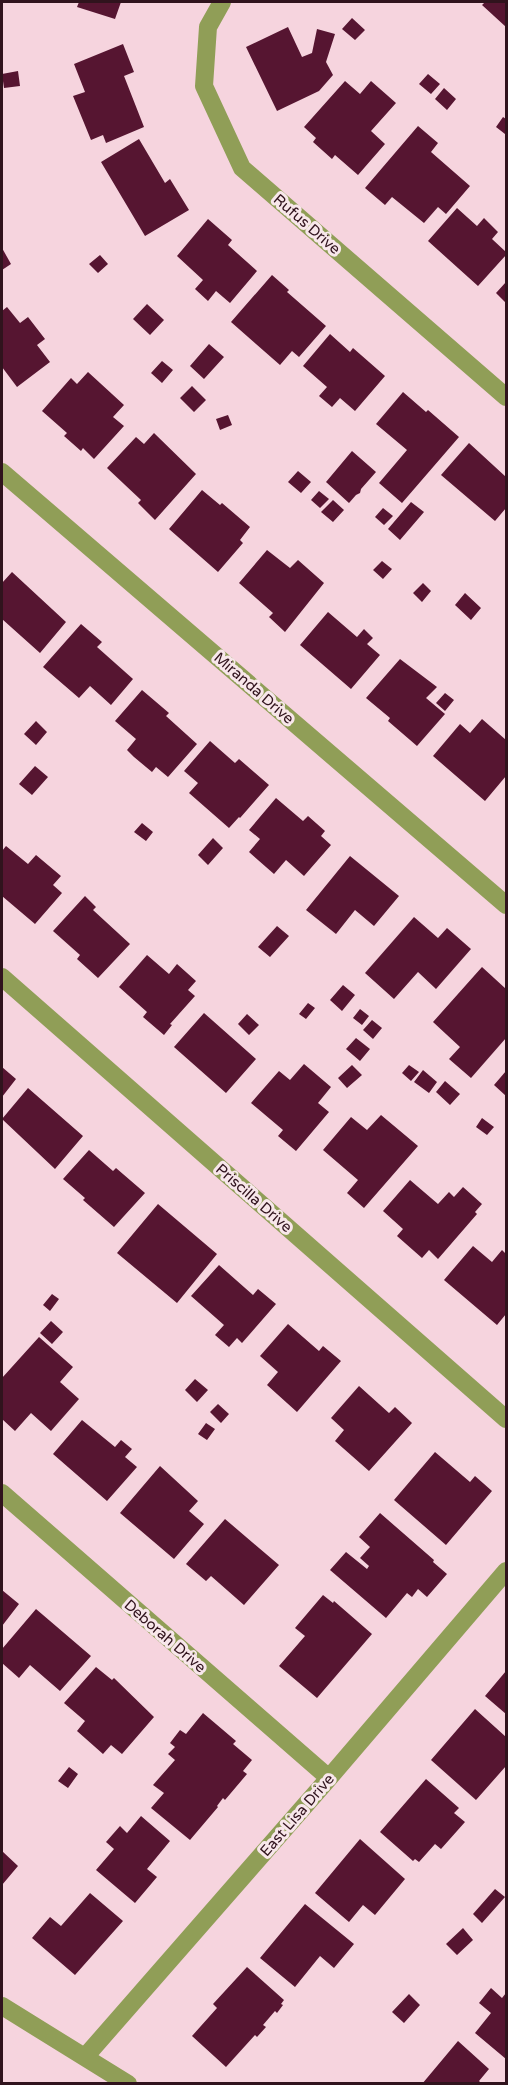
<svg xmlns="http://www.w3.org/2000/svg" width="508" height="2085" font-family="'Varela Round',sans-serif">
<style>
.building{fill:#561531}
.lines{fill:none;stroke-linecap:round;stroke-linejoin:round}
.street{stroke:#909e57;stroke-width:18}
.labels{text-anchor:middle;stroke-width:6;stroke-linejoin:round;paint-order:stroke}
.street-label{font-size:15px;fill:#30131d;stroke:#f8e7eb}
</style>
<rect width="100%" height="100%" fill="#f6d4de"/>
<path class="building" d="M 79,2 L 121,2 L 115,19 L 77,7 Z
M 485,2 L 506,2 L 506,27 L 482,5 Z
M 352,18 L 365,30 L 355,40 L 342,29 Z
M 288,27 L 302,57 L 312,53 L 317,29 L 335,34 L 326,62 L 333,75 L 319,91 L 277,111 L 246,47 Z
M 123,44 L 134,72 L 124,76 L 144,127 L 106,143 L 103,135 L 91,140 L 73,96 L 85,92 L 74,64 Z
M 18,71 L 20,86 L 4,88 L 2,74 Z
M 428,74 L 440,84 L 431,94 L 419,84 Z
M 345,81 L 360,94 L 371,81 L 396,103 L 371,131 L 385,144 L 358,175 L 335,155 L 332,159 L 313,142 L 316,138 L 304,127 Z
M 444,88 L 456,99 L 447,110 L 435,99 Z
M 503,117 L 506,119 L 505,134 L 496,127 Z
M 418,126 L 438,143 L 431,152 L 470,186 L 446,214 L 438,207 L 424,223 L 392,197 L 385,205 L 365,188 Z
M 139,139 L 165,183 L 170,179 L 189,210 L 145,236 L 101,162 Z
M 457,208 L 477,226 L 484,218 L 498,232 L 492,239 L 506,252 L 506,255 L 478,286 L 428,241 Z
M 208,219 L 232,240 L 228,245 L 257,271 L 230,303 L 216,291 L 208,301 L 195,289 L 203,280 L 177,256 Z
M 2,248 L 11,264 L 2,270 Z
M 100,255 L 108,264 L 98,273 L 89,264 Z
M 272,275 L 289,290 L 287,292 L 326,326 L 299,357 L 292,351 L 280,365 L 231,322 Z
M 506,282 L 506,303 L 496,293 Z
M 147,304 L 164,320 L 150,335 L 133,319 Z
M 7,307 L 20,323 L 28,317 L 45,339 L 37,345 L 50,362 L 17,387 L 2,367 L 2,311 Z
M 330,334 L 350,352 L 353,348 L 385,376 L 355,411 L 340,398 L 332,407 L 319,396 L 327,387 L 303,366 Z
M 209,344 L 224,357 L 204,379 L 190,366 Z
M 162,361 L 173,370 L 162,383 L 151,373 Z
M 88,372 L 124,405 L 113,417 L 124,426 L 94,459 L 83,448 L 81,451 L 64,436 L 67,433 L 42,411 L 71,378 L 77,384 Z
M 192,386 L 206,400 L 194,412 L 180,398 Z
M 403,392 L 426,412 L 428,410 L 459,437 L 402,503 L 379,483 L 407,450 L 376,424 Z
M 228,415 L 232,425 L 220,430 L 216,419 Z
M 154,433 L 196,474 L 155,520 L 138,503 L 141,500 L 107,468 L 136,437 L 144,444 Z
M 469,443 L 506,477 L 506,508 L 495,521 L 441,475 Z
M 352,451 L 376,472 L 361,489 L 360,493 L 356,495 L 349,503 L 326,482 Z
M 298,471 L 311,482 L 301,493 L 288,482 Z
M 202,490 L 220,505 L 222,503 L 250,527 L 240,540 L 243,543 L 218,572 L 169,529 Z
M 319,491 L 329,499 L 320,508 L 311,500 Z
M 333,500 L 344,510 L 333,522 L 321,512 Z
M 411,502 L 424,512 L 400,540 L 388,529 Z
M 383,508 L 393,516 L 384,525 L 375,517 Z
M 267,550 L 290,568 L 298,560 L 324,583 L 285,632 L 269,617 L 273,613 L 239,583 Z
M 382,561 L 392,569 L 383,579 L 373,570 Z
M 12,572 L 66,622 L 40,653 L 2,619 L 2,583 Z
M 423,583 L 431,591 L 422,602 L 413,593 Z
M 465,593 L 481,608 L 471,620 L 455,605 Z
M 328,612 L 357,637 L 364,629 L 373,638 L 367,644 L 380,655 L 351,689 L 300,645 Z
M 81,624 L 102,642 L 97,647 L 133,679 L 111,705 L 90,686 L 79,698 L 43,667 Z
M 400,659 L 437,687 L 426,698 L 445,714 L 417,746 L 388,721 L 390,718 L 366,698 Z
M 142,690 L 169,713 L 166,716 L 197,744 L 168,777 L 156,767 L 152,772 L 134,757 L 127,750 L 136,739 L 115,721 Z
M 445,693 L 454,700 L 445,711 L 436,703 Z
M 482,719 L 506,740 L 506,776 L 485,801 L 433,756 L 460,724 L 470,733 Z
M 36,721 L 47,732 L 36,745 L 24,734 Z
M 210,741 L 235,763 L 239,759 L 269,785 L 240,818 L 239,817 L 229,828 L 189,793 L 198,783 L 184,771 Z
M 35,766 L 48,777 L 32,795 L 19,784 Z
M 276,798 L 303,821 L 308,816 L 325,831 L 321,836 L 331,845 L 304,876 L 286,860 L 274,874 L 249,852 L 260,839 L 249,830 Z
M 142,823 L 153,832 L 146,841 L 134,832 Z
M 213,838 L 223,848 L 208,865 L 198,855 Z
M 6,846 L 28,864 L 36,855 L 61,876 L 53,885 L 62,893 L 35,924 L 2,896 L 2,851 Z
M 350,856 L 399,896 L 374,926 L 355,910 L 336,934 L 306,910 Z
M 85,896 L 96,907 L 93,910 L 130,944 L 98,978 L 77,959 L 80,955 L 53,931 Z
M 414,917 L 438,938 L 447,928 L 471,949 L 436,989 L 418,972 L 394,999 L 365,973 Z
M 277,926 L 289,936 L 270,957 L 258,947 Z
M 147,955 L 169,974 L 177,964 L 196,981 L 188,990 L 195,996 L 170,1024 L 172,1025 L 164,1035 L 143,1017 L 147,1012 L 119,987 Z
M 482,967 L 506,989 L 506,1038 L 471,1078 L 449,1059 L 460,1047 L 433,1022 Z
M 343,985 L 355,995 L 342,1011 L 330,1000 Z
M 308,1003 L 315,1008 L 306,1019 L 299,1014 Z
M 360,1009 L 369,1016 L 362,1025 L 353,1018 Z
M 204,1013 L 256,1059 L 226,1093 L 174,1047 Z
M 247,1014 L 259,1025 L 249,1035 L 238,1024 Z
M 372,1020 L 382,1028 L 373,1039 L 363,1030 Z
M 356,1038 L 370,1049 L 360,1061 L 346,1049 Z
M 304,1064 L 331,1087 L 318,1103 L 329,1112 L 296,1151 L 278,1136 L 283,1130 L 251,1103 L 279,1071 L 290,1080 Z
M 352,1065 L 362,1075 L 347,1088 L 338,1078 Z
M 409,1065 L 419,1072 L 411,1081 L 402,1073 Z
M 2,1067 L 16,1079 L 2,1097 Z
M 423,1070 L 437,1082 L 429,1093 L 414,1082 Z
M 506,1071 L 506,1096 L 494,1085 Z
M 445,1081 L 460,1094 L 450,1105 L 436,1092 Z
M 28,1088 L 83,1136 L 55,1169 L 2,1119 Z
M 381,1115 L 418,1146 L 364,1208 L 347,1193 L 358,1180 L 323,1150 L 351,1117 L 367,1130 Z
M 482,1118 L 494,1127 L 487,1135 L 476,1127 Z
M 89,1150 L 113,1171 L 116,1168 L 145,1193 L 114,1227 L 83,1200 L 85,1198 L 63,1179 Z
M 410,1180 L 438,1204 L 449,1192 L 454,1197 L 463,1187 L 482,1204 L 475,1212 L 477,1214 L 438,1259 L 429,1250 L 422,1258 L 397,1236 L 403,1229 L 383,1211 Z
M 158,1204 L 217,1254 L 177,1303 L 117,1253 Z
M 473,1246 L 492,1262 L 502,1250 L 506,1254 L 506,1314 L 497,1325 L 444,1280 Z
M 219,1265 L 253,1295 L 258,1289 L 276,1304 L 242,1343 L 237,1338 L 229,1347 L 215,1335 L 224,1325 L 191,1296 Z
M 52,1294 L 59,1299 L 50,1311 L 43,1305 Z
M 51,1321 L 63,1332 L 52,1344 L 40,1333 Z
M 288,1324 L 319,1351 L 323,1346 L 341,1361 L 297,1412 L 267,1385 L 278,1372 L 260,1356 Z
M 39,1337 L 73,1367 L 60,1382 L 79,1399 L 51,1431 L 31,1413 L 15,1431 L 2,1419 L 2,1378 Z
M 195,1379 L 208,1390 L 197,1402 L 185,1390 Z
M 359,1386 L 389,1413 L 395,1407 L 412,1423 L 369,1471 L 335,1441 L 344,1430 L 331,1418 Z
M 218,1404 L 229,1414 L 221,1423 L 210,1412 Z
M 82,1420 L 115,1447 L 121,1440 L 132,1449 L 125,1457 L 137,1467 L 107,1501 L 53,1454 Z
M 206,1423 L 215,1429 L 207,1440 L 198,1434 Z
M 435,1452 L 470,1482 L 475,1476 L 492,1491 L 446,1545 L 394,1500 Z
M 160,1466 L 198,1501 L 189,1511 L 204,1524 L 174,1559 L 120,1513 Z
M 380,1513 L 434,1560 L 433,1562 L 447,1574 L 427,1597 L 418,1589 L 412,1597 L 407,1593 L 386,1618 L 330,1570 L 346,1552 L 367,1569 L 369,1566 L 360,1558 L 370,1547 L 359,1537 Z
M 225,1519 L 279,1565 L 244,1605 L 211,1576 L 206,1581 L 186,1564 Z
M 2,1590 L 19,1604 L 2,1626 Z
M 323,1595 L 333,1603 L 334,1601 L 372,1634 L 317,1698 L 279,1666 L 305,1636 L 295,1628 Z
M 36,1609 L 91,1656 L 60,1691 L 30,1665 L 19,1678 L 2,1663 L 2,1649 Z
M 96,1667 L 112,1680 L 114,1678 L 154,1717 L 122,1754 L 111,1745 L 103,1754 L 77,1731 L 85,1721 L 64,1703 Z
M 506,1671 L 506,1714 L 485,1696 Z
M 475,1709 L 506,1737 L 506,1766 L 476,1800 L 431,1760 Z
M 203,1713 L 236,1741 L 233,1744 L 252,1760 L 243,1771 L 247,1774 L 225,1800 L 223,1798 L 217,1806 L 218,1807 L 190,1840 L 151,1808 L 164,1793 L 153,1785 L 175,1760 L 168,1754 L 175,1747 L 170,1743 L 180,1730 L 186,1734 Z
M 69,1767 L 78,1774 L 68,1788 L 58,1781 Z
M 426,1779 L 459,1808 L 454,1813 L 465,1822 L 441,1849 L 435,1844 L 419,1862 L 415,1859 L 413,1861 L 380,1832 Z
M 141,1816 L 170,1841 L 147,1869 L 157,1877 L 135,1903 L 96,1870 L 114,1849 L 106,1842 L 120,1826 L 127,1833 Z
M 360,1839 L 405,1879 L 375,1915 L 363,1905 L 349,1922 L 315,1893 Z
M 2,1851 L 18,1866 L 2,1885 Z
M 495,1889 L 505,1897 L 482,1923 L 473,1914 Z
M 90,1893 L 123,1921 L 75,1975 L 32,1938 L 50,1917 L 61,1926 Z
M 305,1904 L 354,1944 L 334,1968 L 320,1956 L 295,1987 L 260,1958 Z
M 463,1928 L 473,1940 L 457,1955 L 446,1944 Z
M 247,1967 L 284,2000 L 281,2004 L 283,2005 L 277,2013 L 275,2011 L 263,2025 L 266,2027 L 257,2037 L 255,2035 L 226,2067 L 192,2036 L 217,2008 L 213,2004 Z
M 491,1988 L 502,1998 L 506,1993 L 506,2059 L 475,2033 L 491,2013 L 479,2003 Z
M 409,1994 L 420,2005 L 404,2023 L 392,2012 Z
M 458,2041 L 489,2069 L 479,2081 L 482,2084 L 422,2084 Z"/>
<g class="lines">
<path class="street" d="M 222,2 L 208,27 L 204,86 L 242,168 L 506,397
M 2,472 L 506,905
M 2,977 L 506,1419
M 2,1493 L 329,1778
M 2,2006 L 128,2084
M 85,2057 L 329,1778 L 506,1571"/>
</g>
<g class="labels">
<g class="street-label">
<text transform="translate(307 224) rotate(41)" y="5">Rufus Drive</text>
<text transform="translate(254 688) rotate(41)" y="5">Miranda Drive</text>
<text transform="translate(254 1198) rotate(41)" y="5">Priscilla Drive</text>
<text transform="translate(165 1636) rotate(41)" y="5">Deborah Drive</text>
<text transform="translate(297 1815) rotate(-49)" y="5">East Lisa Drive</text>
</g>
</g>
<rect width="508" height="2085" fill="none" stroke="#30131d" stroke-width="6"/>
</svg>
